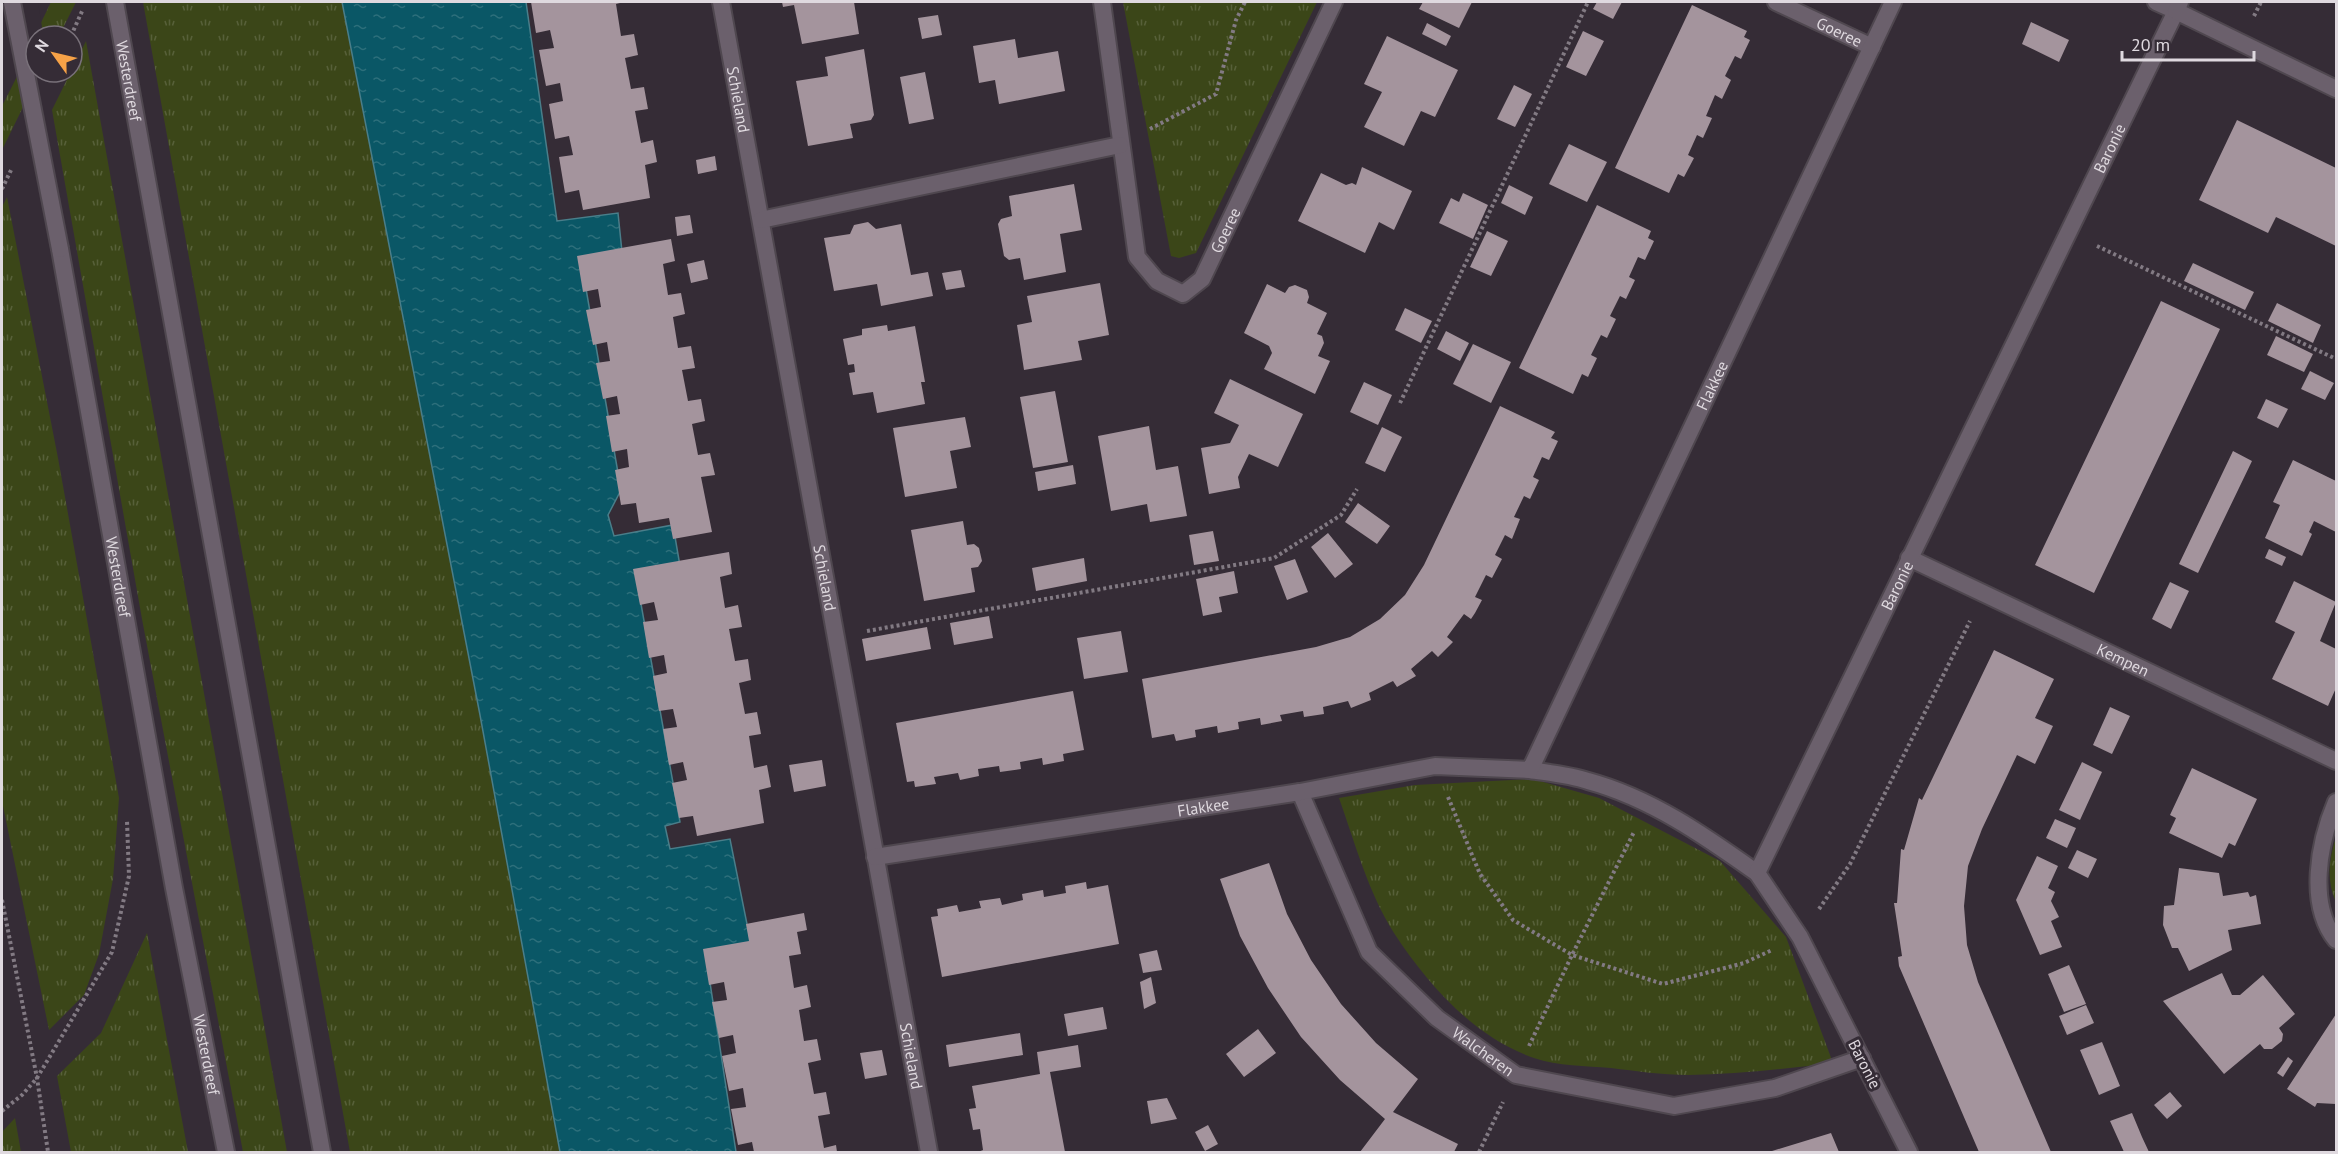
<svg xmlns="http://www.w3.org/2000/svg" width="2338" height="1154" font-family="'PT Sans',sans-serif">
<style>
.grass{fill:url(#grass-tufts)}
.water{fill:url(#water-ripples);stroke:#4a7e8a;stroke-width:1.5}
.pier{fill:#352c36}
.building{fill:#a4949d}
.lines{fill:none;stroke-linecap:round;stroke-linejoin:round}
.minor-casing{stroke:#4f474f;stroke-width:20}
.tertiary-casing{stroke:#4f474f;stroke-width:20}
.secondary-casing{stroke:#4f474f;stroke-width:20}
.path{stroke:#827a83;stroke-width:4;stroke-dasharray:3 3;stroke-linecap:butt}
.minor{stroke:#6b606c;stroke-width:16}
.tertiary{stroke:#6b606c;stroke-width:16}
.secondary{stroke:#6b606c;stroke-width:16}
.secondary-bridge-casing{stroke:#4f474f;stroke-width:20;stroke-linecap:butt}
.secondary-bridge{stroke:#6b606c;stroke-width:16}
.labels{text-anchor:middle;stroke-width:6;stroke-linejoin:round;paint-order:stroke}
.street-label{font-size:16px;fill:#dfd9df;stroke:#352c36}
</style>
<defs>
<pattern id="grass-tufts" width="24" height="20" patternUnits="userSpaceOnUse" patternTransform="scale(1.5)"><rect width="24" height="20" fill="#3b4618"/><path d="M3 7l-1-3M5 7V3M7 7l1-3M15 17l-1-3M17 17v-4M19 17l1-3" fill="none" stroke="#576039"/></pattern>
<pattern id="water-ripples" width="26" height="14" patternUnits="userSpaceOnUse" patternTransform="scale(1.5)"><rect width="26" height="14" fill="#0a5766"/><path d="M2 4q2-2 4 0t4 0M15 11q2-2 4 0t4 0" fill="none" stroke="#2d6f7b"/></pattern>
</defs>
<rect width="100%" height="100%" fill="#352c36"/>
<path class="grass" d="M 51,2 L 76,2 L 59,36 L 38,36 L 37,31 Z
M 143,2 L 342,2 L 480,715 L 560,1152 L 350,1152 Z
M 1123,2 L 1317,2 L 1196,253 L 1179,258 L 1171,256 Z
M 86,41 L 287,1152 L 243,1152 L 142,619 L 52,110 Z
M 20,65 L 27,99 L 2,150 L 2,103 Z
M 7,197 L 58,458 L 119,798 L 113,879 L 99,954 L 84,995 L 49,1030 L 2,801 L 2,207 Z
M 1533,779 L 1599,798 L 1720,861 L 1786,937 L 1833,1063 C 1785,1069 1736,1074 1688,1075 C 1662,1075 1636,1071 1611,1068 C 1586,1066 1558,1066 1534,1058 C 1474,1037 1428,985 1394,933 C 1368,892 1355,843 1339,798 L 1415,785 Z
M 2336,837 L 2336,902 C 2326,881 2329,858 2336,837 Z
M 147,933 L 188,1152 L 71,1152 L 57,1076 L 101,1033 Z
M 15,1118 L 21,1152 L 2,1152 L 2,1132 Z"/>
<path class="water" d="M 342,2 L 526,2 L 557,221 L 618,213 L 622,252 L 581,260 L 621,490 L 608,515 L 614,536 L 673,525 L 680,566 L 636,576 L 680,822 L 665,826 L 670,849 L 730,839 L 751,944 L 705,950 L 736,1152 L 560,1152 L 480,715 Z"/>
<path class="pier" d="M 2,2 L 38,2 L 42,27 L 2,106 Z"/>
<path class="building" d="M 531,2 L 624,2 L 616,4 L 621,36 L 634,34 L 638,55 L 625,58 L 631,89 L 644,87 L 648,109 L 635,111 L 641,143 L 653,140 L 657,162 L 645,165 L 650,198 L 583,210 L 579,190 L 565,193 L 559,157 L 573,155 L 569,136 L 555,139 L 549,104 L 563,101 L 560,83 L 546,86 L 539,50 L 554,48 L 550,30 L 536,33 Z
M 782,2 L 854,2 L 859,34 L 802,44 L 794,5 L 783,7 Z
M 1423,2 L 1472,2 L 1459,28 L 1419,9 Z
M 1597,2 L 1622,2 L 1613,19 L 1593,9 Z
M 1692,5 L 1747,31 L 1744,37 L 1750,40 L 1741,59 L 1735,56 L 1725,76 L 1731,80 L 1722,99 L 1715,95 L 1706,116 L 1712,118 L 1703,138 L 1697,135 L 1688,155 L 1694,158 L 1684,177 L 1678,174 L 1669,193 L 1615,168 Z
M 938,15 L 942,35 L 922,39 L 918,18 Z
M 2031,22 L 2069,40 L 2059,62 L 2022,44 Z
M 1427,23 L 1451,36 L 1446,46 L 1422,34 Z
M 1583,31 L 1604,41 L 1586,76 L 1566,67 Z
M 1387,36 L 1458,70 L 1435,117 L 1421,111 L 1404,146 L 1364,127 L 1382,92 L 1364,84 Z
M 1015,39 L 1018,58 L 1058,51 L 1065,91 L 999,104 L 995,80 L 979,83 L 973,46 Z
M 864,49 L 874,115 L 871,120 L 850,124 L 853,138 L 808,146 L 796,81 L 828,76 L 825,57 Z
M 925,72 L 934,119 L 909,124 L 900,77 Z
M 1514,85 L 1532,94 L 1515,127 L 1497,119 Z
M 2237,120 L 2336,168 L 2336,246 L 2276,217 L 2268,233 L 2199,200 Z
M 1569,144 L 1607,162 L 1587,202 L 1549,184 Z
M 715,156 L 717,170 L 698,174 L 696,160 Z
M 1362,167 L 1412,191 L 1394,230 L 1379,222 L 1365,253 L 1298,221 L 1321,173 L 1346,185 L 1352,183 L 1356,185 Z
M 1074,184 L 1082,230 L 1060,234 L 1066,272 L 1024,280 L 1020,258 L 1009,260 L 1004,256 L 998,224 L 1001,219 L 1012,216 L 1009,196 Z
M 1509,185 L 1533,197 L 1525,215 L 1501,203 Z
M 1463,193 L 1488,205 L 1473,239 L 1439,223 L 1451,198 L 1459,202 Z
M 1597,205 L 1651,231 L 1648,238 L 1654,241 L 1645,260 L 1638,257 L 1629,277 L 1635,280 L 1626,299 L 1620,296 L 1610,316 L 1616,319 L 1607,338 L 1601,335 L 1591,355 L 1597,358 L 1588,377 L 1582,374 L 1573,394 L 1519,368 Z
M 690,215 L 693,233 L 677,236 L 675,217 Z
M 868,222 L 876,229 L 901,224 L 911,275 L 928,272 L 933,296 L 881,306 L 877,284 L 834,291 L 824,238 L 850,234 L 854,225 Z
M 1487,231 L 1508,241 L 1491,276 L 1470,267 Z
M 671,239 L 675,261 L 663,264 L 668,295 L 681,293 L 685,314 L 673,317 L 678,348 L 691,346 L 695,368 L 682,370 L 688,401 L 701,399 L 705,421 L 692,424 L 698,455 L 710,453 L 715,475 L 701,477 L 712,532 L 673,539 L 669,518 L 639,523 L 636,503 L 621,505 L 615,470 L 629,467 L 627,449 L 612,452 L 606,416 L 620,414 L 617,396 L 603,399 L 596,363 L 610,361 L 607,342 L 593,345 L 586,310 L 601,307 L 598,289 L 583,292 L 577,256 Z
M 704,260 L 708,279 L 691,283 L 687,264 Z
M 2193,263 L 2254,292 L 2245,310 L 2184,281 Z
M 961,270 L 965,287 L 946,290 L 942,273 Z
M 1100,283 L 1109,335 L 1078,341 L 1082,360 L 1024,370 L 1017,325 L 1032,322 L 1027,296 Z
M 1267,284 L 1285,293 L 1289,287 L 1295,285 L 1307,290 L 1309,297 L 1307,303 L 1327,313 L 1317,334 L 1322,336 L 1324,343 L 1318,356 L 1330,361 L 1315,394 L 1264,369 L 1272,353 L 1269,346 L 1244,333 Z
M 2161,301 L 2220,329 L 2094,593 L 2035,565 Z
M 2277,303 L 2321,325 L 2313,343 L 2268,321 Z
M 1405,308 L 1432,321 L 1421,343 L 1395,330 Z
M 887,325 L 888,331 L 915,326 L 925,382 L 921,382 L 925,404 L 877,413 L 873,392 L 853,395 L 849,373 L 855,372 L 854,364 L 848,365 L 843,339 L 862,335 L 862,329 Z
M 1446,331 L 1469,343 L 1460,361 L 1437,349 Z
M 2276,336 L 2313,354 L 2304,372 L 2267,355 Z
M 1473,344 L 1511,362 L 1491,403 L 1453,384 Z
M 2310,371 L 2334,383 L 2325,400 L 2301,389 Z
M 1230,379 L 1303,414 L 1278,467 L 1249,454 L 1238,477 L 1240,488 L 1209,494 L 1201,448 L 1230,443 L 1239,425 L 1214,413 Z
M 1364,382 L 1392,395 L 1378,425 L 1350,412 Z
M 1055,391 L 1068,462 L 1033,468 L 1020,397 Z
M 2266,399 L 2288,409 L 2278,428 L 2257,418 Z
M 1500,406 L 1555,432 L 1551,438 L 1558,441 L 1549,460 L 1542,457 L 1533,477 L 1539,480 L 1530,499 L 1524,496 L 1514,517 L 1520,519 L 1512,539 L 1505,535 L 1495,555 L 1502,559 L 1492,578 L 1486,575 L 1475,597 L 1482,600 L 1475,613 L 1471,619 L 1464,614 L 1447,637 L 1453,642 L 1438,657 L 1432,651 L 1411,669 L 1416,676 L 1397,687 L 1393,681 L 1369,693 L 1371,700 L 1351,708 L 1348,701 L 1323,707 L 1324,714 L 1304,717 L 1303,711 L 1280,715 L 1282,721 L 1261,725 L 1260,718 L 1238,722 L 1239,729 L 1218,733 L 1217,726 L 1195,730 L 1196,737 L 1176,741 L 1174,734 L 1152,738 L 1142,679 L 1316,647 L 1350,637 L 1380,619 L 1405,595 L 1424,565 Z
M 965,417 L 971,447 L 950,451 L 957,488 L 905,497 L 893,428 Z
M 1149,426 L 1156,470 L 1178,466 L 1187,516 L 1150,522 L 1147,504 L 1111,511 L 1098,436 Z
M 1382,427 L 1402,437 L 1385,472 L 1365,463 Z
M 2233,451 L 2252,461 L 2198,573 L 2179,564 Z
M 2293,460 L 2336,481 L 2336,532 L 2314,521 L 2309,532 L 2312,534 L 2302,556 L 2265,538 L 2280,505 L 2273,502 Z
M 1073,465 L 1076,484 L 1038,491 L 1035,472 Z
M 1358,503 L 1390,526 L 1377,544 L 1345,522 Z
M 963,521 L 967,545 L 974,544 L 979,548 L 982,561 L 978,567 L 971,568 L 975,592 L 924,601 L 911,530 Z
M 1213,531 L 1219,561 L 1194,565 L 1189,535 Z
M 1328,533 L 1353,564 L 1335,578 L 1311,547 Z
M 2269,549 L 2286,557 L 2282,566 L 2265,558 Z
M 729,552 L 732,574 L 720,577 L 725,608 L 738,605 L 742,627 L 729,629 L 735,661 L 748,659 L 751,680 L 739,683 L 745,714 L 757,712 L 761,734 L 749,736 L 754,768 L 767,765 L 771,787 L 759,790 L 764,823 L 697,836 L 693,816 L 679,818 L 672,783 L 687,780 L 683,762 L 669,765 L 663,729 L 677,727 L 673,709 L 659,711 L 653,676 L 667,673 L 664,655 L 649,658 L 643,622 L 658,620 L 654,602 L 640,605 L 633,569 Z
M 1084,558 L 1087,581 L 1036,591 L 1032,568 Z
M 1295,559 L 1308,592 L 1287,600 L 1274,566 Z
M 1234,571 L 1238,593 L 1219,597 L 1222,612 L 1203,616 L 1196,579 Z
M 2294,581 L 2336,602 L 2320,641 L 2336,649 L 2336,688 L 2328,706 L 2272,679 L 2295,632 L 2275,622 Z
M 2170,582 L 2189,591 L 2171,629 L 2152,619 Z
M 989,616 L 993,638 L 954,645 L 950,623 Z
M 927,627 L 931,649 L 866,661 L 862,639 Z
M 1121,631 L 1128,672 L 1084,679 L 1077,638 Z
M 1994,650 L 2054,679 L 2035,718 L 2053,726 L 2035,764 L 2017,755 L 1982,829 L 1968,866 L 1964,906 L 1967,945 L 1978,982 L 2051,1152 L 1979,1152 L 1899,966 L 1898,957 L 1902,956 L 1894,903 L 1897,903 L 1901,849 L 1904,850 L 1919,798 L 1922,800 Z
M 1073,691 L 1084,750 L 1063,754 L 1064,761 L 1043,765 L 1042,758 L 1020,762 L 1021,769 L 1000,772 L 999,766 L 978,769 L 979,776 L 960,780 L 958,773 L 934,777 L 936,784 L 915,787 L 914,781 L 907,782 L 896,723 Z
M 2110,707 L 2130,716 L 2112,754 L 2093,745 Z
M 822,760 L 826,786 L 794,792 L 789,765 Z
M 2082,762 L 2102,772 L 2080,820 L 2059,810 Z
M 2192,768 L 2257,799 L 2235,846 L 2229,843 L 2222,858 L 2169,833 L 2176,818 L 2170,815 Z
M 2055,819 L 2076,828 L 2067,848 L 2046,838 Z
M 2077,850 L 2097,859 L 2088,878 L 2068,868 Z
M 2037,856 L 2058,866 L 2048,888 L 2055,892 L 2051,901 L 2059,917 L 2051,921 L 2062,947 L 2040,955 L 2016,900 Z
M 1269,863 L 1287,914 L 1311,960 L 1341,1004 L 1376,1043 L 1418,1079 L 1393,1112 L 1458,1144 L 1454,1152 L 1360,1152 L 1385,1119 L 1340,1080 L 1301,1037 L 1268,988 L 1240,936 L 1220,879 Z
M 2179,868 L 2219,873 L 2223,896 L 2248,892 L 2250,897 L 2256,895 L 2261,924 L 2228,930 L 2232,950 L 2189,971 L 2178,948 L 2172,948 L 2163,925 L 2164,906 L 2174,905 Z
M 1086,882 L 1087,889 L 1108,885 L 1119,944 L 942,977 L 931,917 L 938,916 L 937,909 L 957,905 L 959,912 L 981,908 L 979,901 L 1000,898 L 1002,905 L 1023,900 L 1022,894 L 1043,890 L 1044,897 L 1066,893 L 1065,886 Z
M 804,913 L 807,930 L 797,932 L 801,954 L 789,956 L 794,988 L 807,985 L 811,1007 L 799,1010 L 804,1041 L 817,1039 L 821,1060 L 808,1063 L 814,1094 L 826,1092 L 830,1114 L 818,1116 L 824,1148 L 836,1145 L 837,1152 L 754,1152 L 752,1142 L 738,1145 L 731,1109 L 746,1107 L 743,1088 L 729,1091 L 722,1056 L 736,1053 L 733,1035 L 719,1038 L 712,1002 L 727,1000 L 724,982 L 709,985 L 703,949 L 749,941 L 746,924 Z
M 1157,950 L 1162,970 L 1143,973 L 1139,954 Z
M 2069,965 L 2086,1004 L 2064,1012 L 2048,974 Z
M 2222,973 L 2232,995 L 2240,995 L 2263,975 L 2295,1014 L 2279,1028 L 2283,1034 L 2282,1041 L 2272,1049 L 2264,1049 L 2260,1044 L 2224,1074 L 2163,1001 Z
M 1151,977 L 1156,1003 L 1144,1009 L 1140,982 Z
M 2086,1005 L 2094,1023 L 2067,1035 L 2059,1016 Z
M 1103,1007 L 1107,1029 L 1068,1036 L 1064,1014 Z
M 2336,1014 L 2336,1104 L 2317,1103 L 2315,1107 L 2287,1089 Z
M 1258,1029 L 1276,1053 L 1244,1077 L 1226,1054 Z
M 1020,1033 L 1023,1055 L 949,1067 L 946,1045 Z
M 2102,1042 L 2120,1086 L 2099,1095 L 2080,1050 Z
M 1078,1045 L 1081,1067 L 1050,1072 L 1065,1152 L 978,1152 L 983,1150 L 980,1129 L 973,1130 L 969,1109 L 976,1108 L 972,1086 L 1040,1074 L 1037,1052 Z
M 882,1050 L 887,1075 L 865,1079 L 860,1053 Z
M 2288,1057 L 2293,1061 L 2283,1077 L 2277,1073 Z
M 2170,1092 L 2182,1106 L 2167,1119 L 2154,1105 Z
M 1167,1098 L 1177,1119 L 1151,1124 L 1147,1101 Z
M 2132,1113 L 2142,1137 L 2149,1152 L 2124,1152 L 2110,1121 Z
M 1208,1125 L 1218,1144 L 1205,1151 L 1195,1132 Z
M 1831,1133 L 1839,1152 L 1772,1152 L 1772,1151 Z"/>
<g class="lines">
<g class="minor-casing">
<g id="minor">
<path id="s1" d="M 721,2 L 929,1152"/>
<path id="s2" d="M 1102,2 L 1137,257 L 1157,281 L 1183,294 L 1202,279 L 1334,2"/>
<path id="s3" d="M 1776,2 L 1872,47"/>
<path d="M 761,220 L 1120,145"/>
<path id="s4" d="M 1909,558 L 2336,761"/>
<path d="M 1530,770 C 1549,773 1570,775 1588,781 C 1651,798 1705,836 1757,873"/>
<path id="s5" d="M 1300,792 L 1369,952 L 1437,1018 L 1516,1075 L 1674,1106 L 1775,1088 L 1862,1058"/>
<path d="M 2336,802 C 2319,842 2307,904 2336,940"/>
<path id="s6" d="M 875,857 L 1300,792 L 1435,766 L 1530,770 L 1893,2"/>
<path id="s7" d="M 1909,1152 L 1800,937 L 1757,873 L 2176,11 L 2156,2"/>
</g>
</g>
<g class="tertiary-casing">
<path id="tertiary" d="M 2180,2 L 2176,11 L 2336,89"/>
</g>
<g class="secondary-casing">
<g id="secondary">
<path id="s8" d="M 115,2 L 322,1152"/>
<path id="s9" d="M 60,249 L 174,888 L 226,1152"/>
</g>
</g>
<path class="path" d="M 2254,16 L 2261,2
M 71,36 L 83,9
M 1150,129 L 1216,94 L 1236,20 L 1245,2
M 2,189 L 12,168
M 2097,246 L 2336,359
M 1400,403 L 1588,2
M 867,631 L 1274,558 L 1341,515 L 1357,489
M 1448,797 L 1480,874 L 1513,920 L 1572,955 L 1663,984 L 1744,963 L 1772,950
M 2,900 L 37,1078 L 48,1152
M 1819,909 L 1850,864 L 1970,621
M 1529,1046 L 1572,955 L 1634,832
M 2,1111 L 22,1095 L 37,1078 L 112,952 L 129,876 L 127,821
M 1479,1152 L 1503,1102"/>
<use href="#minor" class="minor"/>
<use href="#tertiary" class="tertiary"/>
<use href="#secondary" class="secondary"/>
<g class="secondary-bridge-casing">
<path id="secondary-bridge" d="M 12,2 L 60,249"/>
</g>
<use href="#secondary-bridge" class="secondary-bridge"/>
</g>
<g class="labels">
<g class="street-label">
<text dy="6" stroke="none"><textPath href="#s3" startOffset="70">Goeree</textPath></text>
<text dy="6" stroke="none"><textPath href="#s8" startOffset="80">Westerdreef</textPath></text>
<text dy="6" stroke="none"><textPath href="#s1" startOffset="99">Schieland</textPath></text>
<text dy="6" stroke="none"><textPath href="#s7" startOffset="1124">Baronie</textPath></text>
<text dy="6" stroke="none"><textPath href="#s2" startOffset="396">Goeree</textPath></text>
<text dy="6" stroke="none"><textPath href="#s6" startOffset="1088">Flakkee</textPath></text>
<text dy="6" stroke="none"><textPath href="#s9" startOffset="333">Westerdreef</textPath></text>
<text dy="6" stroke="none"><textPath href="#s1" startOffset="585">Schieland</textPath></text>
<text dy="6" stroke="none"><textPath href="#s7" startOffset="638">Baronie</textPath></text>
<text dy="6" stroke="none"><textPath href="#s4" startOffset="237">Kempen</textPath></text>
<text dy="6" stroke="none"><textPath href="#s6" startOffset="332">Flakkee</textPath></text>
<text dy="6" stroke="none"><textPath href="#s5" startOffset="326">Walcheren</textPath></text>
<text dy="6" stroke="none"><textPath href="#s9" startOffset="819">Westerdreef</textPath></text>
<text dy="6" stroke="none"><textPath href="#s1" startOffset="1071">Schieland</textPath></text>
<text transform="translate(1865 1064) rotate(63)" y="6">Baronie</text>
</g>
</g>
<rect width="2338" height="1154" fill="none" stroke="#dfd9df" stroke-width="6"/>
<g transform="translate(54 54) rotate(304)"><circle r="28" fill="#352c36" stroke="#79717a" stroke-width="1.5"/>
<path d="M0-4.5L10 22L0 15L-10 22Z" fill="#f6a247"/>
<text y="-9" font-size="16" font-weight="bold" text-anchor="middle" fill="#dfd9df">N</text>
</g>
<path d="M2122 51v9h132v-9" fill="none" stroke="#dfd9df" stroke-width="3"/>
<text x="2131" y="51" font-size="18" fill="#dfd9df" stroke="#352c36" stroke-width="4.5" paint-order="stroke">20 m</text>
</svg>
